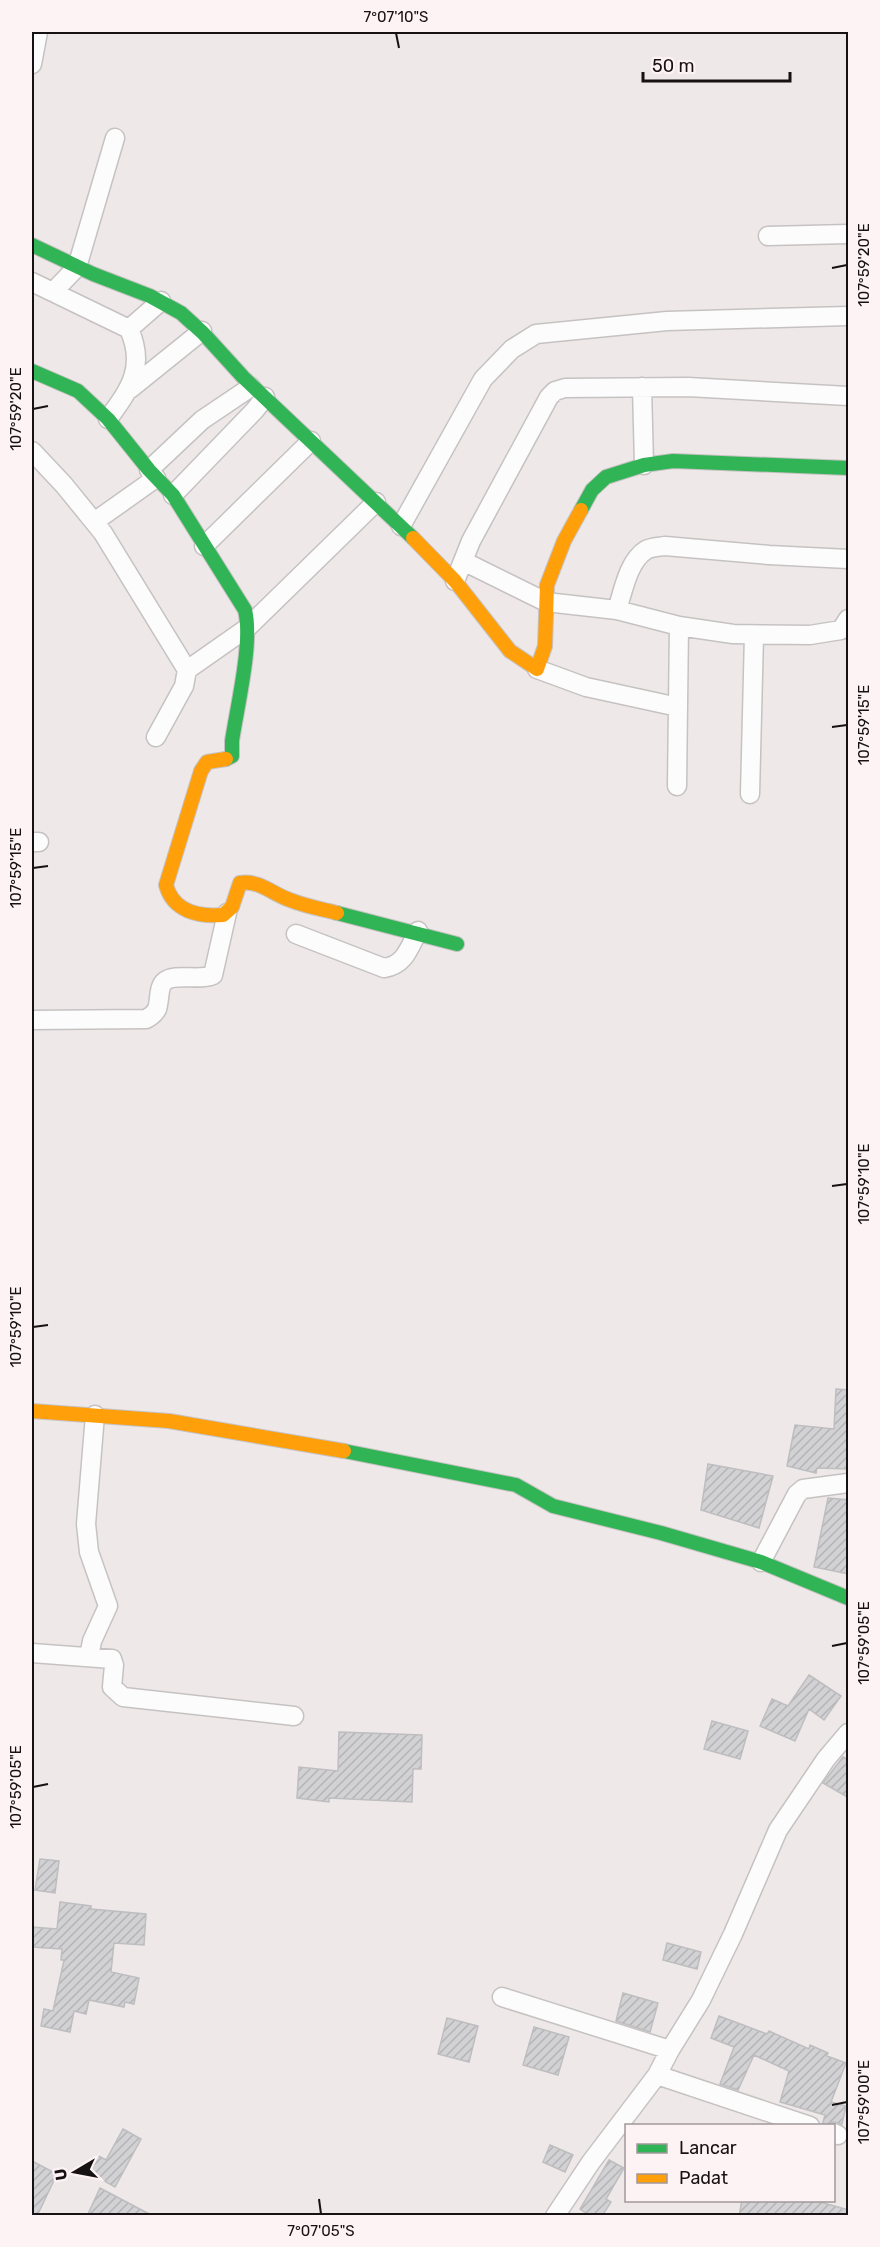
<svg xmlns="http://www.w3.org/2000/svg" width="880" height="2247" font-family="Rubik,sans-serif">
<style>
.building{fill:url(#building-hatch);stroke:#bebdbf;stroke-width:1.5}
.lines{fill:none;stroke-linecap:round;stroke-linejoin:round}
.street-casing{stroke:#c6c2c2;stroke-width:21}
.fast-casing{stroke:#c6c2c2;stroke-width:16}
.slow-casing{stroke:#c6c2c2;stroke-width:16}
.street{stroke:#fcfcfc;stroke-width:18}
.fast{stroke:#30b455;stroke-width:14}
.slow{stroke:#ff9f0a;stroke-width:14}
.ticks{fill:none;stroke:#161112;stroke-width:2}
.neatline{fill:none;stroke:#161112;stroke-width:2}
.ticks-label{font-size:15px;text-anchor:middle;fill:#161112}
</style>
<defs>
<pattern id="building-hatch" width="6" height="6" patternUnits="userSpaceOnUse" patternTransform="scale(1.5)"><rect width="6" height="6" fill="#d2d2d4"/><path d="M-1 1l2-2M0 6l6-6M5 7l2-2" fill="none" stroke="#b4b3b5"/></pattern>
</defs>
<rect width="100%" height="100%" fill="#eee8e9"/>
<path class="building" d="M 836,1389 L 849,1390 L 849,1469 L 817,1468 L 816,1473 L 787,1466 L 795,1425 L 834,1429 Z
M 708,1464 L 773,1476 L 759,1528 L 701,1510 Z
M 828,1498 L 849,1500 L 849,1574 L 814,1567 Z
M 809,1675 L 841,1696 L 824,1720 L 809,1709 L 795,1741 L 760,1726 L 772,1699 L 788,1706 Z
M 712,1721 L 748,1731 L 740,1759 L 704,1749 Z
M 339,1732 L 422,1735 L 421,1769 L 413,1769 L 412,1802 L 329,1798 L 329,1802 L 297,1798 L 299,1767 L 338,1771 Z
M 843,1757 L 849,1760 L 849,1798 L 823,1783 Z
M 40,1859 L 59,1861 L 55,1893 L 35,1890 Z
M 60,1902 L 91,1906 L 91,1909 L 146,1914 L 144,1945 L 114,1943 L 111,1972 L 139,1978 L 134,2004 L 125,2002 L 124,2007 L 89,2000 L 86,2014 L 74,2011 L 70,2032 L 41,2026 L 44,2009 L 53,2011 L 64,1960 L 61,1960 L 62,1949 L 32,1947 L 32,1927 L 57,1929 Z
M 667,1943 L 701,1952 L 697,1969 L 663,1960 Z
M 623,1993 L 658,2003 L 650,2032 L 616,2021 Z
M 719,2016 L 767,2034 L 769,2031 L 809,2049 L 810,2045 L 828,2053 L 827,2056 L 846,2063 L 831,2102 L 846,2106 L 842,2124 L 834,2122 L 822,2126 L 825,2115 L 780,2102 L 789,2071 L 754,2055 L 738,2090 L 720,2084 L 734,2047 L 711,2038 Z
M 447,2018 L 478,2026 L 469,2062 L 438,2054 Z
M 534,2027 L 569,2037 L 558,2075 L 523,2065 Z
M 123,2129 L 141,2139 L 115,2187 L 88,2172 L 97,2155 L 106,2160 Z
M 550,2145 L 573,2155 L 565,2172 L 543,2162 Z
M 609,2160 L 624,2168 L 606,2199 L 611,2202 L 602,2216 L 590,2216 L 580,2209 Z
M 32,2161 L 57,2174 L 37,2216 L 32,2216 Z
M 100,2188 L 153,2216 L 87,2216 Z
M 742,2200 L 813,2200 L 849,2210 L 849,2216 L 739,2216 Z"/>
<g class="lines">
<g class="street-casing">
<path id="street" d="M 32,64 L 38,32
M 768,236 L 848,234
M 32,282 L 129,329 C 146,367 130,389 108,419
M 53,292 L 77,267 L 115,138
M 129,329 L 161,301
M 642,387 L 644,465
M 130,389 L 202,331
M 32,451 L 64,485 L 103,533 L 187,670 L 184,686 L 156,737
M 149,470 L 202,420 L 251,387
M 173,495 L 255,410 L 265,397
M 94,522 L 156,478
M 401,526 L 483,379 L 512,349 L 536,334 L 667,321 L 848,316
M 204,546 L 311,441
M 463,561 L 546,602 L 617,610 L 679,626 L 733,634 L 810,635 L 841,630 L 848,619
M 455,581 L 471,541 L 549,397 L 555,391 L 565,388 L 688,387 L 848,396
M 617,610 C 623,592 628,561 646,550 C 651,547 659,547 665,546 L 769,555 L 848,559
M 537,669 L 586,687 L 678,707
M 187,670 L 247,628 L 376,502
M 677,786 L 679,626
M 750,794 L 754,635
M 32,842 L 39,842
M 296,934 L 384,968 C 405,965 409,948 418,931
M 32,1020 L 146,1019 C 150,1017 155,1013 157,1009 C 160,1001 158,986 165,981 C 175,973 200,981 213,975 L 227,913
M 761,1562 L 797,1494 L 803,1489 L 848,1483
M 32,1653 L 112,1659 L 114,1665 L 112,1687 L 123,1697 L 294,1716
M 89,1657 L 92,1641 L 108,1606 L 89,1552 L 86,1524 L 95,1415
M 502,1997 L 670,2050
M 657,2075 L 810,2126
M 834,2133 L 838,2135
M 555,2216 L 591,2162 L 657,2075 L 670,2050 L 701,2000 L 733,1934 L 778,1830 L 826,1759 L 848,1733"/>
</g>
<g class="fast-casing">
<path id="fast" d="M 32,245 L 93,274 L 150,296 L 181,313 L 203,333 L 243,377 L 413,538
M 32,371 L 78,391 L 108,419 L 149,470 L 173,495 L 245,610 C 253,642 237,707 232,741 L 232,756 L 226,759
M 581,510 L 592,490 L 606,477 L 644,465 L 673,461 L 848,468
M 337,913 L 457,944
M 344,1451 L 516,1485 L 553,1506 L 661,1533 L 761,1562 L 848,1598"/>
</g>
<g class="slow-casing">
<path id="slow" d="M 413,538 L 455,581 L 510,651 L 537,669 L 545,646 L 547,585 L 564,541 L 581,510
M 226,759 L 207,762 L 201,771 L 166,885 C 173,911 198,917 223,915 L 232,907 L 240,883 C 260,880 272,894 290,900 C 305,906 321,909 337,913
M 32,1411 L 169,1421 L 344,1451"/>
</g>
<use href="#street" class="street"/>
<use href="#fast" class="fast"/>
<use href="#slow" class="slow"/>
</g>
<path class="ticks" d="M 396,33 L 399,48M 832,268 L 847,265M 33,409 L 48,406M 832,727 L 847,725M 33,868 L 48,866M 832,1186 L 847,1184M 33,1327 L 48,1325M 832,1646 L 847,1643M 33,1787 L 48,1784M 832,2105 L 847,2102M 319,2199 L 321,2214"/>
<rect width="880" height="2247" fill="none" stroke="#fdf2f4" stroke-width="66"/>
<rect x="625" y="2124" width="210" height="78" fill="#fdf2f4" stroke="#a1989a" stroke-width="1.5"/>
<rect x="637" y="2144" width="30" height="9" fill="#30b455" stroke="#a1989a" stroke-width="1.5"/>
<text x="679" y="2154" font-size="18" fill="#161112">Lancar</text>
<rect x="637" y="2174" width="30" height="9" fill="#ff9f0a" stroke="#a1989a" stroke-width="1.5"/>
<text x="679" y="2184" font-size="18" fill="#161112">Padat</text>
<g transform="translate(75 2172) rotate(260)" stroke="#fdf2f4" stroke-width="4.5" paint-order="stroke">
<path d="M0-4.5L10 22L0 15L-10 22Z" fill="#161112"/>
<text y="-9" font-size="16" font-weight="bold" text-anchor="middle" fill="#161112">U</text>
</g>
<path d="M643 72v9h147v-9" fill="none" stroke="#161112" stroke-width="3"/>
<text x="652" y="72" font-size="18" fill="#161112" stroke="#fdf2f4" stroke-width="4.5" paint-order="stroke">50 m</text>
<rect x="33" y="33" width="814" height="2181" class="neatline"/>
<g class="ticks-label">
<text x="396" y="22">7°07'10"S</text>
<text transform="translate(864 265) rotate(-90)" y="5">107°59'20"E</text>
<text transform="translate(16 409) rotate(-90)" y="5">107°59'20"E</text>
<text transform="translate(864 725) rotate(-90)" y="5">107°59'15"E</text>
<text transform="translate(16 868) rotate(-90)" y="5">107°59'15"E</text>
<text transform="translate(864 1184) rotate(-90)" y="5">107°59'10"E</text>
<text transform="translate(16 1327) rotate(-90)" y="5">107°59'10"E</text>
<text transform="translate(864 1643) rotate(-90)" y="5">107°59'05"E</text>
<text transform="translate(16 1787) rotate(-90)" y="5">107°59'05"E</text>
<text transform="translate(864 2102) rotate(-90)" y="5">107°59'00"E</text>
<text x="321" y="2236">7°07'05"S</text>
</g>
</svg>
